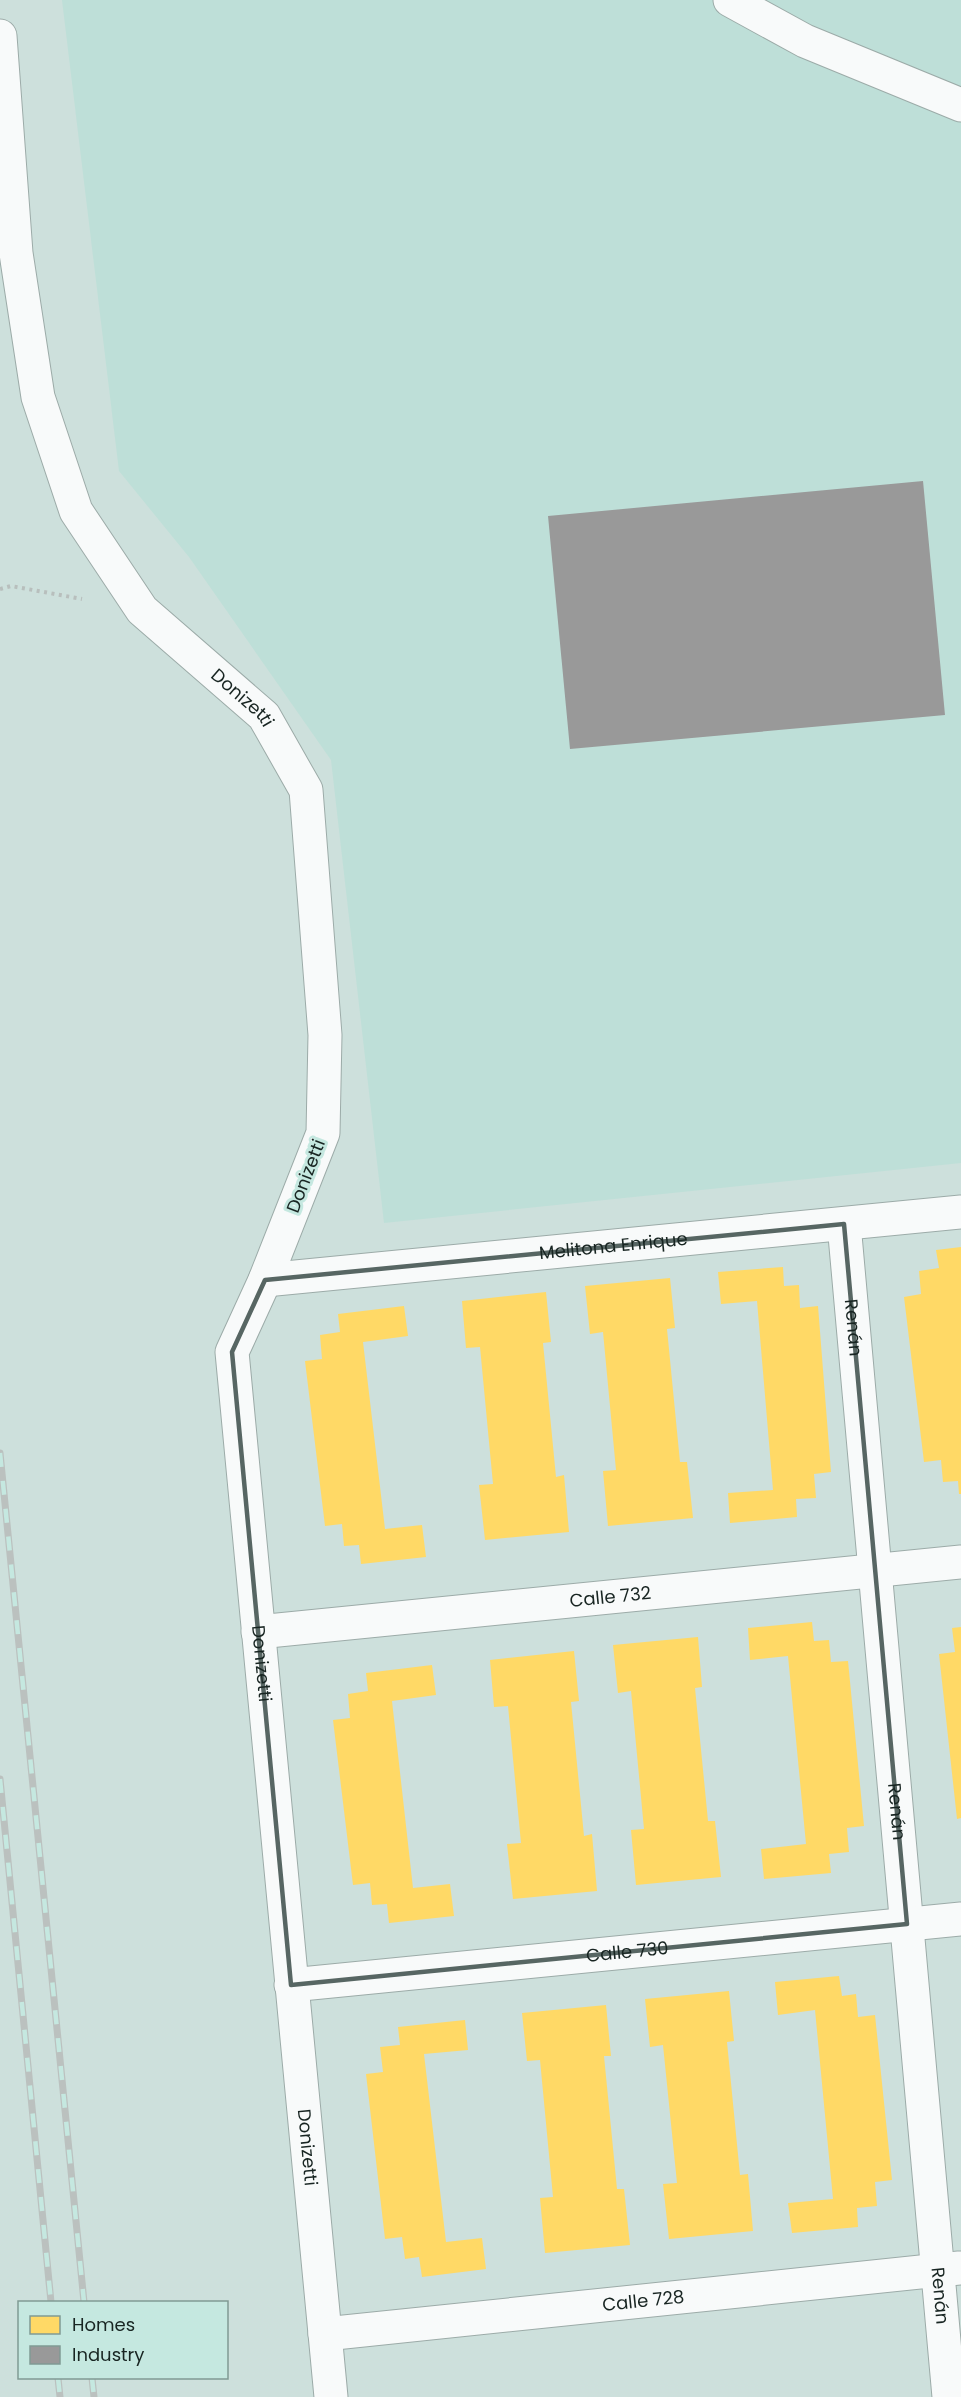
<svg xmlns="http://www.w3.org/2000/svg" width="961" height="2397" font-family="Poppins,sans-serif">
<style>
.built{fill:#bedfd8}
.homes{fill:#ffd966}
.industry{fill:#999}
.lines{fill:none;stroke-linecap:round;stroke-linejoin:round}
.minor-casing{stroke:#9caba8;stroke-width:35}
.path{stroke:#b8bfbd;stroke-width:4;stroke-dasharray:3 4.5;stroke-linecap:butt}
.minor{stroke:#f8fafa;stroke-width:33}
.rail-casing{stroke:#bbc1bf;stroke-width:7}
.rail{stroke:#c5e8e0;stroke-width:4.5;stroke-dasharray:14;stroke-linecap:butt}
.marked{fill:none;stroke:#576663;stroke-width:4.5;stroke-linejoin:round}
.labels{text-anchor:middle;stroke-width:6;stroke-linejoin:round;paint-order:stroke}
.street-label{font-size:18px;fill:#182522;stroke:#c5e8e0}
</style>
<rect width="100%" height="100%" fill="#cde0dc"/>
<path class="built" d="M 62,0 L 961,0 L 961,1163 L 384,1223 L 331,760 L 189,557 L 119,471 Z"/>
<path class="homes" d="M 961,1247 L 961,1494 L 959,1494 L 958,1481 L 943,1482 L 941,1460 L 924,1462 L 904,1297 L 921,1294 L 919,1271 L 939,1268 L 936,1250 Z
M 783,1267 L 784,1286 L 799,1285 L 800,1308 L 818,1306 L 831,1472 L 814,1474 L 816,1498 L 796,1499 L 797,1517 L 730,1523 L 728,1493 L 773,1490 L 757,1301 L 721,1304 L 718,1272 Z
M 670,1278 L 675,1328 L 667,1329 L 680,1462 L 687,1462 L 693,1518 L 608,1526 L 603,1471 L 616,1470 L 603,1332 L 590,1334 L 585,1286 Z
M 546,1292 L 551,1342 L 543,1343 L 556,1477 L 564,1475 L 569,1532 L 485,1540 L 479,1485 L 493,1484 L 480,1347 L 466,1348 L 462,1301 Z
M 404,1306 L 408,1336 L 363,1342 L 385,1529 L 422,1525 L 426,1557 L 361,1564 L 359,1545 L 344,1546 L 342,1524 L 325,1526 L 305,1361 L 322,1359 L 320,1335 L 340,1332 L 338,1314 Z
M 812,1622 L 814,1641 L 829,1640 L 831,1662 L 848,1661 L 864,1826 L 847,1828 L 849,1852 L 829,1854 L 831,1873 L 764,1879 L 761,1849 L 806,1844 L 788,1656 L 750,1660 L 748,1628 Z
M 961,1627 L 961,1818 L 957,1819 L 939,1654 L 955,1652 L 952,1628 Z
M 698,1637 L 702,1687 L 695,1688 L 708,1821 L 715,1821 L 721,1877 L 636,1885 L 631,1830 L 644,1829 L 631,1691 L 618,1693 L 613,1645 Z
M 574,1651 L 579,1701 L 571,1702 L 584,1836 L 592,1834 L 597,1891 L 513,1899 L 507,1844 L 521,1843 L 508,1706 L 494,1707 L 490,1660 Z
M 432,1665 L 436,1695 L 392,1701 L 413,1888 L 450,1884 L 454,1916 L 389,1923 L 387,1904 L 372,1905 L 370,1883 L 353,1885 L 333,1720 L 350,1718 L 348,1694 L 368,1691 L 366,1673 Z
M 839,1976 L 842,1996 L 856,1994 L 858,2017 L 875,2015 L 892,2180 L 875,2182 L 877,2206 L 857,2208 L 858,2227 L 792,2233 L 788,2203 L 833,2199 L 815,2010 L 778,2015 L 775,1982 Z
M 729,1991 L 734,2041 L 727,2042 L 740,2175 L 748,2174 L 753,2231 L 669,2239 L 663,2184 L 677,2183 L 663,2045 L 650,2047 L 645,1999 Z
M 606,2005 L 611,2056 L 604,2056 L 617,2189 L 624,2189 L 630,2245 L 545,2253 L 540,2198 L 553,2197 L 540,2060 L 527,2061 L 522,2013 Z
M 465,2020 L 468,2050 L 424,2054 L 446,2242 L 482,2238 L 486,2269 L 422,2277 L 419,2257 L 405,2259 L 402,2237 L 385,2239 L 366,2074 L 383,2072 L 380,2047 L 400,2045 L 398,2027 Z"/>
<path class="industry" d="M 923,481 L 945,715 L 570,749 L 548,516 Z"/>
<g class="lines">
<g class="minor-casing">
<g id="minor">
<path d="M 730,0 L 805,41 L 961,105"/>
<path id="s1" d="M 0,36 L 16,253 L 38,397 L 76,511 L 142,610 L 264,716 L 306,790 L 325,1035 L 323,1133 L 265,1280 L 232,1352 L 331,2397"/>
<path id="s2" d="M 844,1224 L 949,2397"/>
<path id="s3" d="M 265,1280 L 961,1212"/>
<path id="s4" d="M 258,1632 L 961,1562"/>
<path id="s5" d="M 291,1985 L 961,1919"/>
<path id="s6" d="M 325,2334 L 959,2268"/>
</g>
</g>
<path class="path" d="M 0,589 L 11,586 L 82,599"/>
<use href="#minor" class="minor"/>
<g class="rail-casing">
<path id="rail" d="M 0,1453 L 84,2302
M 0,1779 L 51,2302
M 58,2378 L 60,2397
M 92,2378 L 94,2397"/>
</g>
<use href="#rail" class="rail"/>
</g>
<path class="marked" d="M 844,1224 L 907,1924 L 291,1985 L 232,1352 L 265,1280 Z"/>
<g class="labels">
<g class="street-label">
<text dy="6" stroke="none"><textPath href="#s1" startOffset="736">Donizetti</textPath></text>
<text transform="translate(306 1176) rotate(-69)" y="6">Donizetti</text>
<text dy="6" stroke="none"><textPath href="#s3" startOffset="350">Melitona Enrique</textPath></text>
<text dy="6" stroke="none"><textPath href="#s2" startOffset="104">Renán</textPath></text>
<text dy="6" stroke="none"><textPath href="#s4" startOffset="354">Calle 732</textPath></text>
<text dy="6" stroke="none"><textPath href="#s1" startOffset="1743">Donizetti</textPath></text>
<text dy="6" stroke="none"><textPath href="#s2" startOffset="590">Renán</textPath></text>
<text dy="6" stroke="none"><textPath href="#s5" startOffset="338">Calle 730</textPath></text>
<text dy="6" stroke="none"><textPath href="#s1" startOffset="2229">Donizetti</textPath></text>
<text dy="6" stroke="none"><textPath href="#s2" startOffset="1076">Renán</textPath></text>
<text dy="6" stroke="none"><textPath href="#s6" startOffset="320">Calle 728</textPath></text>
</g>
</g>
<rect x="18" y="2301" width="210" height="78" fill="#c5e8e0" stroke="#809a94" stroke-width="1.5"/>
<rect x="30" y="2316" width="30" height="18" fill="#ffd966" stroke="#809a94" stroke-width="1.5"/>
<text x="72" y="2331" font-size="18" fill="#182522">Homes</text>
<rect x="30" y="2346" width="30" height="18" fill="#999999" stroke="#809a94" stroke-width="1.5"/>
<text x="72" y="2361" font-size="18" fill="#182522">Industry</text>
</svg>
